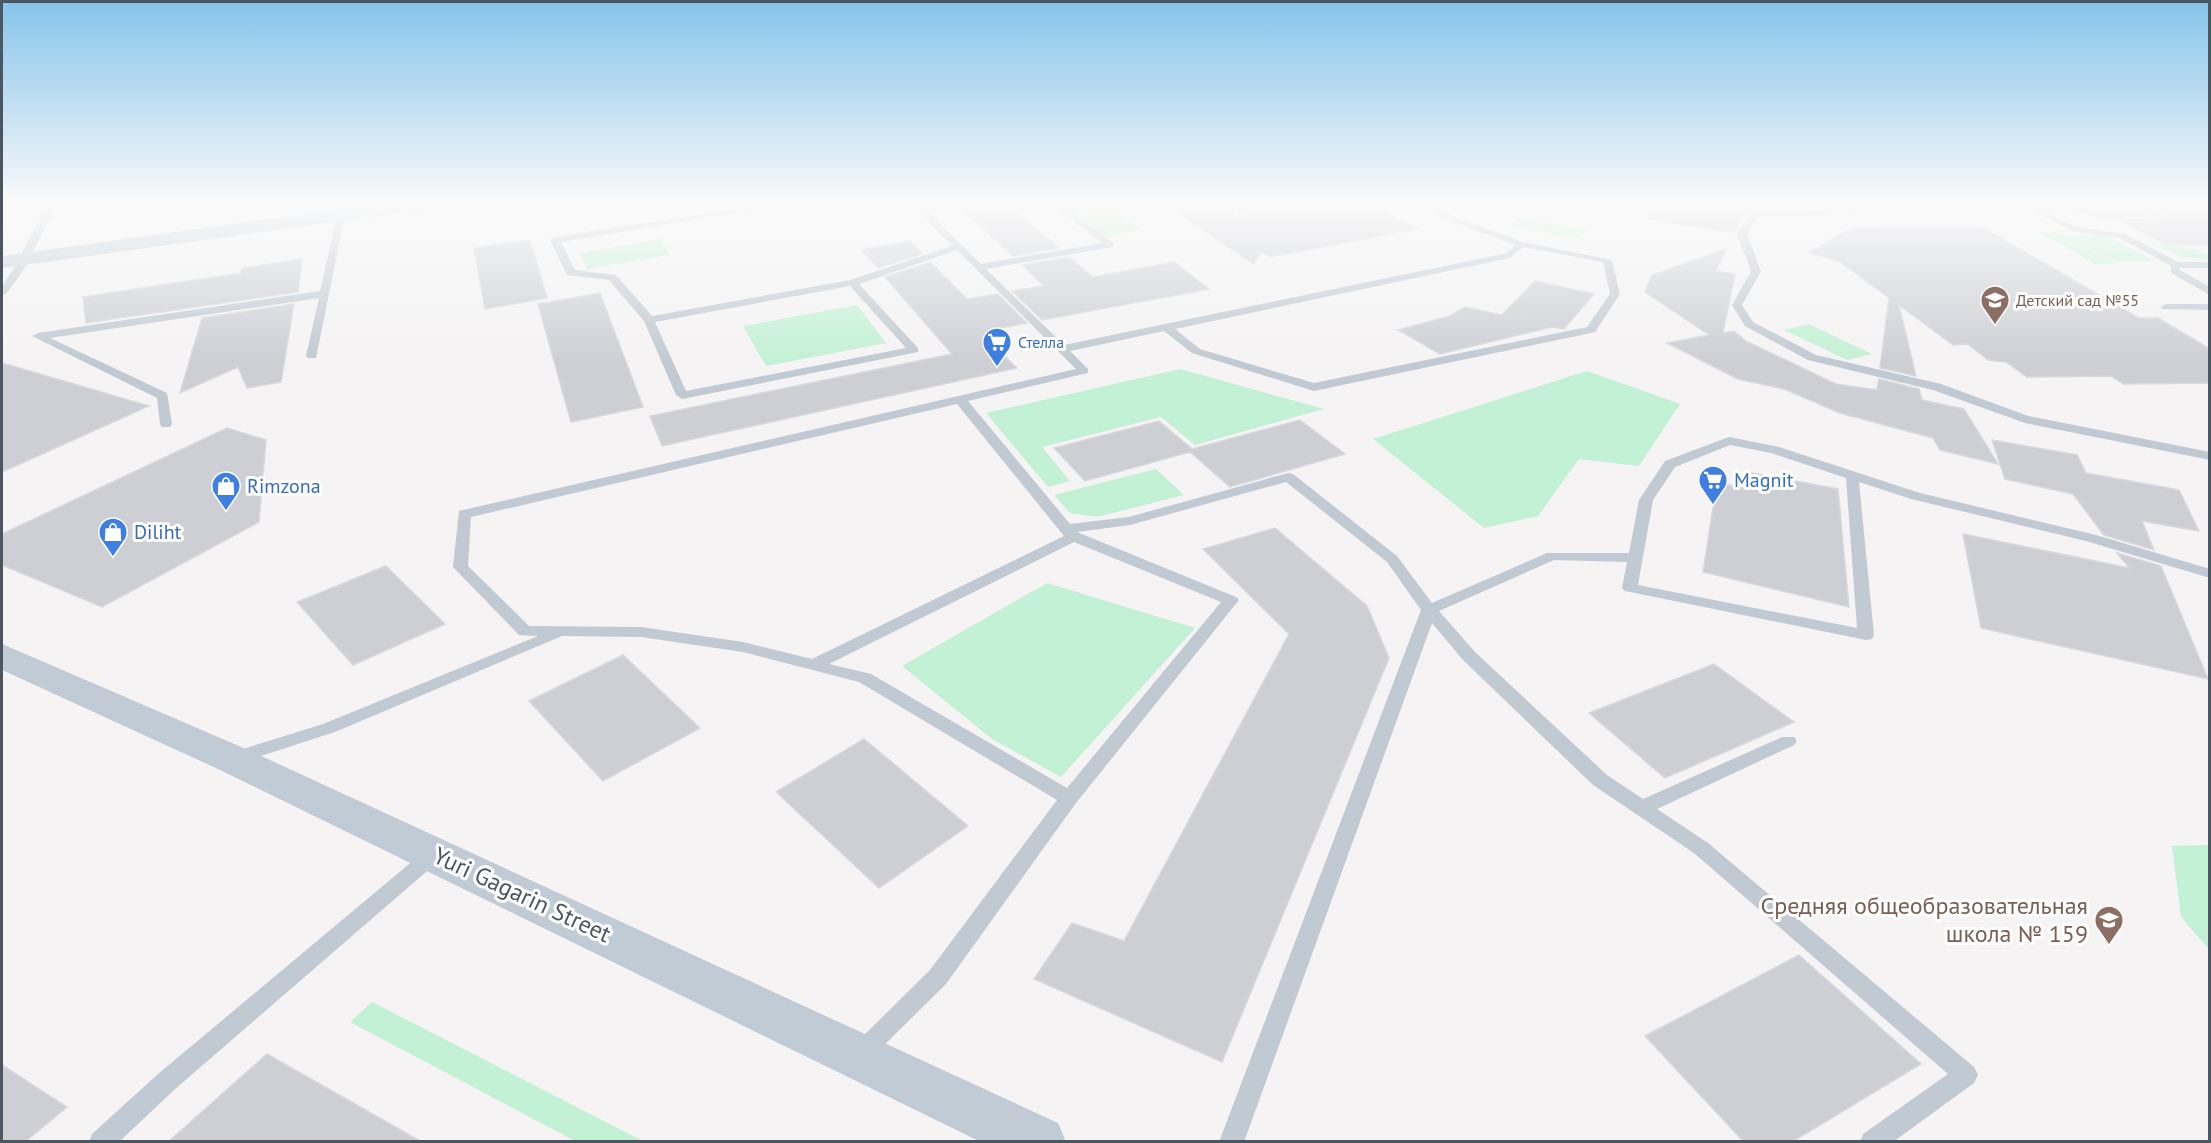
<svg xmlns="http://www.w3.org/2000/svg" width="2211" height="1143" font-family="'PT Sans',sans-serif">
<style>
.green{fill:#c3f1d5}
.building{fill:#cdcfd5;stroke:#d7d9de;stroke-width:1.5}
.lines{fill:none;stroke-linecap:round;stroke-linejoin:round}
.lane{fill:#c1cad2;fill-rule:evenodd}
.secondary{fill:#c1cbd6;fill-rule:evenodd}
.labels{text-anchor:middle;stroke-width:6;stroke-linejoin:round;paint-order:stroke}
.far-education-label{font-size:16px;fill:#785e54;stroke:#fff;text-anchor:start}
.far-shop-label{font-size:16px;fill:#366cbe;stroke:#fff;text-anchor:start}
.shop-label{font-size:20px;fill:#366cbe;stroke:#fff;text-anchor:start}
.near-street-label{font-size:24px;fill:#4a5661;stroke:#fff}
.near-education-label{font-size:24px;fill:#785e54;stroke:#fff;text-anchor:end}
</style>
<rect width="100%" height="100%" fill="#f5f3f3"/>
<path class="green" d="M 1111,209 L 1141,229 L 1103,237 L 1074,216 Z
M 1517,218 L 1587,230 L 1580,239 L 1509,226 Z
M 2037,231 L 2056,231 L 2065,236 L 2105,235 L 2154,261 L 2113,261 L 2085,247 L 2115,264 L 2095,264 Z
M 660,239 L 670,255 L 587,269 L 579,253 Z
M 2151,243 L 2198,250 L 2209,256 L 2209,260 L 2182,257 Z
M 857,305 L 886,343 L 766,366 L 743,326 Z
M 1809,324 L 1872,354 L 1847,360 L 1784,330 Z
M 1180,369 L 1324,409 L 1195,445 L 1161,417 L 1042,447 L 1070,481 L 1048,487 L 986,413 Z
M 1587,371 L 1680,404 L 1639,466 L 1579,459 L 1538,516 L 1484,528 L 1373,439 Z
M 1156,469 L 1184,495 L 1097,517 L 1070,513 L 1054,495 Z
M 1047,583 L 1195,628 L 1061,777 L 992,739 L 902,666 Z
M 2209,845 L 2210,845 L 2209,949 L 2181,917 L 2172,846 Z
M 372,1002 L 643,1141 L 575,1141 L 350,1022 Z"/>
<path class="building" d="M 955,202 L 1005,202 L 1059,248 L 1013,256 Z
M 1161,202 L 1234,202 L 1235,216 L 1312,202 L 1367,202 L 1418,229 L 1270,257 L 1261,252 L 1254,264 Z
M 1649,202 L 1749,202 L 1734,233 L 1648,219 Z
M 2210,213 L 2210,245 L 2167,245 L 2120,220 L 2157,218 L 2163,214 Z
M 1959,227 L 1984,228 L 2139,318 L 2158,318 L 2210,349 L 2210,383 L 2124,384 L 2111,376 L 2027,377 L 2006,362 L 1988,360 L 1968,344 L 1953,345 L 1899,305 L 1916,376 L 1880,368 L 1889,298 L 1839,261 L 1809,253 L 1851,228 Z
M 530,240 L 547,298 L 485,309 L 474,248 Z
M 910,241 L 922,254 L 878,268 L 861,250 Z
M 1726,249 L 1716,271 L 1735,274 L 1723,333 L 1734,331 L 1746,341 L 1836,384 L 1877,390 L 1879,379 L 1919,389 L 1922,400 L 1964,409 L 1998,464 L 1940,450 L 1933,438 L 1840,413 L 1784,389 L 1738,379 L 1667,343 L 1709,335 L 1645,292 L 1652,275 Z
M 1069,257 L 1093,277 L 1174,262 L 1209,289 L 1042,320 L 1012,291 L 1044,286 L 1022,265 Z
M 302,259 L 298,292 L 86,323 L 83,297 L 241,273 L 242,268 Z
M 930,262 L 967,299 L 998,294 L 1027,323 L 996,329 L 1006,340 L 991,343 L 1017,368 L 662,446 L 650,416 L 952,354 L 885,277 Z
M 1535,281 L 1594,294 L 1564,329 L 1552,327 L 1440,354 L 1398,330 L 1450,316 L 1465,307 L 1502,315 Z
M 600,293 L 643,407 L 571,422 L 538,304 Z
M 294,304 L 281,382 L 247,388 L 238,367 L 180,393 L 202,318 Z
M 2,363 L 149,406 L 2,472 Z
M 1300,420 L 1345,454 L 1230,487 L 1190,452 L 1085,481 L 1054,448 L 1159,421 L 1192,449 Z
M 227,428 L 266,440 L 259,522 L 102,607 L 2,565 L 2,534 Z
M 1992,440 L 2077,455 L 2086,473 L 2179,490 L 2199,531 L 2142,521 L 2154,550 L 2104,535 L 2073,494 L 2005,479 Z
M 1747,472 L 1838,489 L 1849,607 L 1703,572 L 1717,482 L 1748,489 Z
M 1275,528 L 1367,606 L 1389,658 L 1222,1062 L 1034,979 L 1072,923 L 1124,941 L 1289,634 L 1203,549 Z
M 1963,534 L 2129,568 L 2117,553 L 2161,566 L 2208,679 L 1981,628 Z
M 386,566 L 445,624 L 353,665 L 297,602 Z
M 623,655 L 700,728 L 603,781 L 529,701 Z
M 1714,664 L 1794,722 L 1665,778 L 1589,713 Z
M 864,739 L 968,826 L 879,888 L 776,792 Z
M 1799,955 L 1921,1064 L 1792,1142 L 1744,1142 L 1645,1036 Z
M 267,1054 L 422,1142 L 168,1142 Z
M 2,1065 L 67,1107 L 25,1142 L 2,1142 Z"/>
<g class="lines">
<path class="lane" d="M 49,202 L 58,202 L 23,271 L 6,294 L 2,295 L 2,286 L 13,270 Z
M 778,202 L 801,202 L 561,242 L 575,270 L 616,275 L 652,316 L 850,280 L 952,246 L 909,202 L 918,202 L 981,264 L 1102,243 L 1049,202 L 1059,202 L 1113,243 L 1113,247 L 986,269 L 1064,345 L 1507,253 L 1515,245 L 1442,218 L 1417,202 L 1428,202 L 1448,214 L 1523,242 L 1612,260 L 1620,294 L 1595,332 L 1591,333 L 1314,391 L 1192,353 L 1164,331 L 1070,351 L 1088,369 L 1088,373 L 968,401 L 1070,524 L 1129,517 L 1288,473 L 1293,474 L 1397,556 L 1432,603 L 1547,553 L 1629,553 L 1639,500 L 1665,461 L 1729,437 L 1779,447 L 1920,493 L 2096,535 L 2210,569 L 2210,578 L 2086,541 L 1911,499 L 1859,482 L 1874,635 L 1872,639 L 1866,640 L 1625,591 L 1622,588 L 1627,562 L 1554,560 L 1439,611 L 1475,652 L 1607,775 L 1643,799 L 1782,737 L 1794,737 L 1797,741 L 1794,745 L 1657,809 L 1708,843 L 1974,1067 L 1978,1075 L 1974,1083 L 1893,1142 L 1860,1142 L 1863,1134 L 1948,1074 L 1694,853 L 1593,785 L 1463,660 L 1432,623 L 1244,1142 L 1219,1142 L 1421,610 L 1387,562 L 1286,482 L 1130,525 L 1077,532 L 1236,597 L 1239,600 L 1076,803 L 946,984 L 870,1059 L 862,1062 L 854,1059 L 850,1052 L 854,1045 L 930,970 L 1057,800 L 859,682 L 743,652 L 641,637 L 562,636 L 335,732 L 233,765 L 227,764 L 224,759 L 227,754 L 323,724 L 538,636 L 519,635 L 453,567 L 459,511 L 1076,369 L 957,250 L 859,284 L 918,348 L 918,352 L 682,399 L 676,395 L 644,321 L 609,280 L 567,275 L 550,240 L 555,237 ZM 1523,247 L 1603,262 L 1610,294 L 1587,327 L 1314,383 L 1200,349 L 1175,329 L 1510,258 ZM 850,286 L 906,348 L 686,391 L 655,322 ZM 957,404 L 1064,536 L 812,659 L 743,642 L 641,627 L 529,626 L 468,566 L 471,517 ZM 1730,445 L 1771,453 L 1846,478 L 1857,628 L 1638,585 L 1653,500 L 1675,467 ZM 1074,542 L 1221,602 L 1067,788 L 871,674 L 829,664 Z
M 1879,202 L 1906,202 L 1824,215 L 1757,218 L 1747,234 L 1761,271 L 1742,305 L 1753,322 L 1816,355 L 1941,384 L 2028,416 L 2210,452 L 2210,460 L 2025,423 L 1933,390 L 1808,360 L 1745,326 L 1732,305 L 1751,271 L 1737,234 L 1751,213 L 1824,209 Z
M 2132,202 L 2143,202 L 2161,213 L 2157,216 L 2100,219 L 2071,209 L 2042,209 L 2076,227 L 2125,234 L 2178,262 L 2210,262 L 2210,268 L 2180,268 L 2180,270 L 2210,287 L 2210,295 L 2171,273 L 2171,266 L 2120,238 L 2071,231 L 2026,207 L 2030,204 L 2072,203 L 2101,213 L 2146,211 Z
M 341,212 L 345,215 L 316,358 L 308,358 L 306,356 L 319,298 L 50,338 L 167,393 L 172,424 L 170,427 L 162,427 L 160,424 L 157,398 L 32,336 L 38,333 L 320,291 L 337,215 Z
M 2166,304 L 2210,304 L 2210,310 L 2162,309 L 2161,307 Z
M 434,846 L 441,849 L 444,854 L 441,859 L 174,1090 L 119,1142 L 89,1142 L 92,1134 L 158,1074 L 427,849 Z"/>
<path class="secondary" d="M 391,202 L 444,202 L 435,208 L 2,268 L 2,256 Z
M 2,644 L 246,749 L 1058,1123 L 1066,1142 L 981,1142 L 218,769 L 2,670 Z"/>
</g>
<linearGradient id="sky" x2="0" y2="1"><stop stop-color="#85c3ea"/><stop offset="0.56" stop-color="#fafafa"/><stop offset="1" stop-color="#fafafa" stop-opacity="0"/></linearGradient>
<rect width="2211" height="362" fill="url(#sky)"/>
<defs>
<g id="school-pin" transform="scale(1.5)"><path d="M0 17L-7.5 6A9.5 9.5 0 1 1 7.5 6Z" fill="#8d6e63" stroke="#fff"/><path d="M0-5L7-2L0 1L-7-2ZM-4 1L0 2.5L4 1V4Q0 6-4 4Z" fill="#fff"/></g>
<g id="supermarket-pin" transform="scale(1.5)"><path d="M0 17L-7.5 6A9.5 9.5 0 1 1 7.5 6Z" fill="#3f7fe0" stroke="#fff"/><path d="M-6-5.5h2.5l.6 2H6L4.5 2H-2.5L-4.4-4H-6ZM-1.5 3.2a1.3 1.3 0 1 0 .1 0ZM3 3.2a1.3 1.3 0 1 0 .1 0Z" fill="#fff"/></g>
<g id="shop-pin" transform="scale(1.5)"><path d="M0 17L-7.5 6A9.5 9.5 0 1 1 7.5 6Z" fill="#3f7fe0" stroke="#fff"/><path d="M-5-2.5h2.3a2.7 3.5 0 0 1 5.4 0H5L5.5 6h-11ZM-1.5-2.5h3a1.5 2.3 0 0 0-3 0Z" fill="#fff"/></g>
</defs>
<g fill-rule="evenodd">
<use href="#school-pin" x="1995" y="300"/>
<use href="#supermarket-pin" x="997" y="342"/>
<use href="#supermarket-pin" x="1713" y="480"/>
<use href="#shop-pin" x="226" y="486"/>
<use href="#shop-pin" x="113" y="532"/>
<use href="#school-pin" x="2109" y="920"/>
</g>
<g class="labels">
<g class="far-education-label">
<text x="2016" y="306">Детский сад №55</text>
</g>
<g class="far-shop-label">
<text x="1018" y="348">Стелла</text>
</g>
<g class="shop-label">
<text x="1734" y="487">Magnit</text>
<text x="247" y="493">Rimzona</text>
<text x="134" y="539">Diliht</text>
</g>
<g class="near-street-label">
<text transform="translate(522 895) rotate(25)" y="8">Yuri Gagarin Street</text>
</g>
<g class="near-education-label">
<text x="2088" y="914">Средняя общеобразовательная<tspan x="2088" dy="28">школа № 159</tspan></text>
</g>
</g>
<rect width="2211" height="1143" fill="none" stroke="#4a5661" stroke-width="6"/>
</svg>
